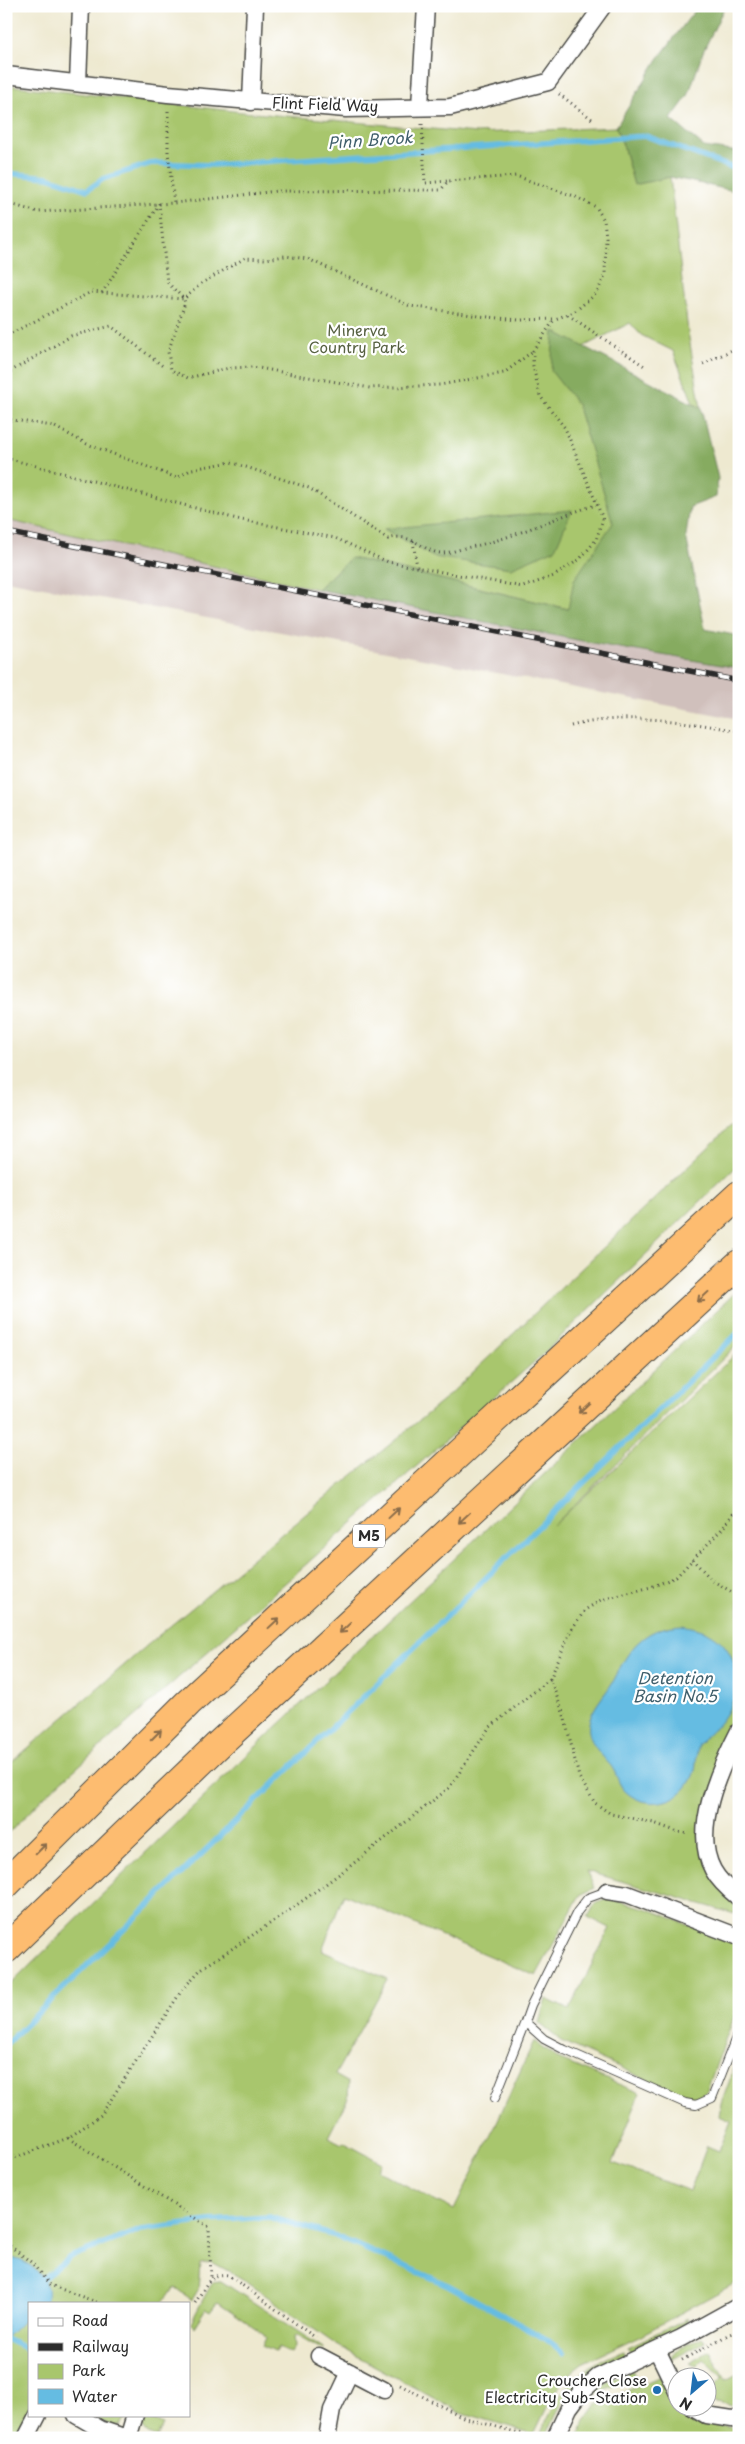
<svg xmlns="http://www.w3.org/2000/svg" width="745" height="2444" font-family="'Playpen Sans',sans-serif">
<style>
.industrial{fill:#d0c0bc}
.green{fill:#a8c66d;stroke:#6a784c}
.forest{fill:#86ab60;stroke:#586b46}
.water{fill:#65bce2;stroke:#487486}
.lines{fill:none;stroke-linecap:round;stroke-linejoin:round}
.stream{stroke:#65bce2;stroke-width:5.5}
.service-casing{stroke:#484844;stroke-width:10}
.minor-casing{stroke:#484844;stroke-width:19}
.motorway-casing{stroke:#484844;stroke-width:30}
.path{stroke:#484844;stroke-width:3;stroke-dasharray:1 4;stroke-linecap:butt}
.service{stroke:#fff;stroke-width:8}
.minor{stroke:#fff;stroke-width:16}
.motorway{stroke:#fdbc70;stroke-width:28}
.rail-casing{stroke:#2b2b2b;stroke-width:5.5}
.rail{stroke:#fff;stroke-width:4;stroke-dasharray:11;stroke-linecap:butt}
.oneway{stroke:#8a6c4a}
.poi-dot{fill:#1f6fb2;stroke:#fff;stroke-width:2}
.labels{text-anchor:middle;stroke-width:4.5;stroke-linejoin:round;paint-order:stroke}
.shield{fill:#fff;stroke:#6b6b6b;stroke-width:1}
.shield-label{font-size:14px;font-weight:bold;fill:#2b2b2b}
.street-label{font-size:15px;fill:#2b2b2b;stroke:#fff}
.park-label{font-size:15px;fill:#576142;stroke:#fff}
.poi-label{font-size:15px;fill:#2b2b2b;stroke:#fff;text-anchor:end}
.water-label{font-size:16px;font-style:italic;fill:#3f5e6b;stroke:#fff}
</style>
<rect width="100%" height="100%" fill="#fff"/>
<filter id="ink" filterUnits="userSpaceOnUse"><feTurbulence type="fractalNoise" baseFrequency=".02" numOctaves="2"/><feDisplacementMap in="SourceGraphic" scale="10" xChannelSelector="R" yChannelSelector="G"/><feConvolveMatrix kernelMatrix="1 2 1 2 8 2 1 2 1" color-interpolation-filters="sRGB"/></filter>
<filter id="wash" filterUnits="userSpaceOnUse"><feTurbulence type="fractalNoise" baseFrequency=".0096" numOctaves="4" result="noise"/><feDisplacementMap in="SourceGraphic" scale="20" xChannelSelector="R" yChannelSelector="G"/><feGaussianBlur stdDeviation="1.12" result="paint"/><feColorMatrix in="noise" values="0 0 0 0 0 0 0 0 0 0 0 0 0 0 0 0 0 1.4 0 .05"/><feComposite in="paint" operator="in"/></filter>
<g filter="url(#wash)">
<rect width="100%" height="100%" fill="#eee9d0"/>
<path class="industrial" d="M 6,493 L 739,644 L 739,719 L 6,580 Z"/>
<path class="green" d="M 6,85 L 242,112 L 477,133 L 616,127 L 623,145 L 634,184 L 670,177 L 688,332 L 701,408 L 693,403 L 673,351 L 641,335 L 630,323 L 577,350 L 657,555 L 568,609 L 351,558 L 317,589 L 6,520 Z
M 739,1118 L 739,1164 L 542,1355 L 45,1796 L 6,1836 L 6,1767 L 158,1636 L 445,1399 Z
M 739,1289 L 739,1343 L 553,1526 L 739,1351 L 739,1739 L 704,1836 L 736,1897 L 735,1914 L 586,1871 L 595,1888 L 580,1895 L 536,1976 L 344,1894 L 322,1950 L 388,1979 L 335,2075 L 349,2083 L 348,2098 L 328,2137 L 342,2144 L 343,2142 L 382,2163 L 378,2171 L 454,2210 L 496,2124 L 534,2041 L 560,2060 L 640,2093 L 613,2163 L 690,2191 L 707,2146 L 719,2151 L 731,2121 L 719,2116 L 721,2104 L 739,2055 L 739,2281 L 641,2335 L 582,2363 L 572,2371 L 554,2393 L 534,2434 L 457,2411 L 335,2344 L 241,2278 L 212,2262 L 200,2264 L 198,2290 L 192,2300 L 174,2287 L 163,2303 L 29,2303 L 30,2415 L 15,2438 L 6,2438 L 6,1989 C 246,1751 495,1523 739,1289 Z
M 608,1899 C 653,1906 697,1930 739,1947 L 739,2003 L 707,2090 L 699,2097 L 686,2097 L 561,2041 L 539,2023 L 546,1999 L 569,2010 L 610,1928 L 588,1917 L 595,1904 Z
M 221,2281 L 323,2348 L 323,2350 L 297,2335 L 294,2337 L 295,2346 L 291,2353 L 278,2347 L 275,2352 L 262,2346 L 266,2338 L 264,2334 L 218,2302 L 211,2311 L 206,2308 L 194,2327 L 191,2324 C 192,2320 210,2285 213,2283 C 216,2281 218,2281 221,2281 Z
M 688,2318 L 685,2326 L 631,2353 L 628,2347 Z
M 702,2337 L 705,2342 L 671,2360 L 675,2351 Z
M 623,2350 L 625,2355 C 580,2373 563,2393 546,2438 L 540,2436 C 558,2390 577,2368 623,2350 Z
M 710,2351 L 726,2380 L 739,2373 L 739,2407 L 710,2402 L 708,2400 L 708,2393 L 723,2378 L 704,2359 L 697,2366 L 690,2362 Z
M 632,2371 L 635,2377 L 590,2395 L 607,2382 Z
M 661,2376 C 667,2390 680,2403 681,2416 L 697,2424 L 705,2422 L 739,2428 L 739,2438 L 578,2438 L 585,2421 L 597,2404 Z
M 86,2415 L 128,2415 L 121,2425 L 114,2427 Z
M 143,2415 L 153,2415 L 151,2419 L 163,2425 L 157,2437 L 148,2434 L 143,2428 Z"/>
<path class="forest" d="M 698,6 L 725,6 L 703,52 L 688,96 L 671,119 L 704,147 L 739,152 L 739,192 L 670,177 L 634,185 L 623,145 L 616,127 L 658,59 Z
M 554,331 L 701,408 L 718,478 L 716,497 L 690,507 L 686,536 L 705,629 L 739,636 L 739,668 L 608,646 L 317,589 L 351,558 L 568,609 L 574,580 L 613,523 L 577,404 L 551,371 Z
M 572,510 L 555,549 L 511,568 L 433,557 L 384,529 Z"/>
<path class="water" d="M 682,1625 C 692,1627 702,1629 711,1634 C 737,1649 743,1684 729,1709 C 722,1723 710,1733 699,1744 C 695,1756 698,1768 691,1780 C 679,1804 646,1810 626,1792 C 618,1785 617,1774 611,1766 C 601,1754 586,1741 589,1723 C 593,1704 609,1692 617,1674 C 631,1644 648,1627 682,1625 Z
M 6,2258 C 22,2257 43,2271 47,2288 C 48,2291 47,2296 47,2300 L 43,2303 L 29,2303 L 29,2315 L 6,2338 Z"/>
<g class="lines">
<path class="stream" d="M 6,173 L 48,177 L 87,190 L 103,179 L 152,163 L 213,165 L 646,136 L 739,170
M 6,2044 L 739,1332
M 37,2283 L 70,2257 L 141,2230 L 208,2221 L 269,2217 L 335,2236 L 448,2285 L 546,2339 L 564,2353
M 6,2339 L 29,2350"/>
</g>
</g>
<g filter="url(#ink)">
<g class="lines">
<g class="service-casing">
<path id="service" d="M 607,1891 L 588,1898 L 577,1912 L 531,2005 L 525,2022 L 544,2039 L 565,2050 L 685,2103 L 696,2105 L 712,2098 L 739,2030
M 495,2098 L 525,2022"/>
</g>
<g class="minor-casing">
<path id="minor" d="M 6,75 L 168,94 L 346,109 L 450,107 L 548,82 L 603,6
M 78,83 L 81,6
M 251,102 L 255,6
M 420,106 L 426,6
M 739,1731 C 720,1768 691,1830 713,1870 C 719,1881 729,1890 739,1898
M 607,1891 L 627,1894 L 739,1937
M 657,2350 L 678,2393
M 319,2356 L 384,2390
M 691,2406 L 706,2415 L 739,2420
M 76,2415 L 100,2429 L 127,2438
M 26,2438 L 38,2415
M 128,2438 L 135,2415
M 327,2438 L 332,2410 L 350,2372
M 555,2438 L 569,2408 L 581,2392 L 598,2377 L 681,2338 L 739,2306"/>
</g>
<g class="motorway-casing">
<path id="motorway" d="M 6,1884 L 188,1703 L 739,1195
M 6,1949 L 219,1744 L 739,1264"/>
</g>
<path class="path" d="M 559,94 L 592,119
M 168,111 L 168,152 L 174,203
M 422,124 L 425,183 L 448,181
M 6,203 L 38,212 L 174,203 L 277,191 L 441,190 L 448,181 L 516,176 L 574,196 L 596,207 L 604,220 L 606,237 L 605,275 L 597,293 L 574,312 L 555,319 L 519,320 L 479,316 L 410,306 L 308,259 L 285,256 L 266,259 L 245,258 L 202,283 L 184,299 L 91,292 L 6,336
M 159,203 L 167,282 L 184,299 L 185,303 L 168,352 L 171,370 L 188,378 L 229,368 L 253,367 L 370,388 L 440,385 L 504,373 L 533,351
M 102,293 L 159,204
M 568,315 L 646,367
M 703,364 L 732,350 L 739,350
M 6,374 L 71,336 L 111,326 L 164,367
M 6,419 L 53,426 L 87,444 L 177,478 L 192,469 L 231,462 L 309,488 L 388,539 C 412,531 424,553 442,553 C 449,553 458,550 465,548 C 511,540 551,518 596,505
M 6,458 L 237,519 L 335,538 L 388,562 L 523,587 L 554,576 L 580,559 L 596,540 L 603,519 L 565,428 L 540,396 L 533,366 L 533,351 L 554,320
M 413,541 L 417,567
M 571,726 C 626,712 683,721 739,731
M 692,1559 L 713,1581 L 739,1596
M 550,1679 L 571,1630 L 585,1610 L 601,1600 L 651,1587 L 676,1577 L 723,1528 L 739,1505
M 68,2138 L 209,2227 L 211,2277
M 6,2161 L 68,2138 L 101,2115 L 182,1990 L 201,1969 L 283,1915 L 349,1867 L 449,1788 L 489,1728 L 550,1679 L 564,1715 L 579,1777 L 595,1803 L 611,1814 L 654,1823 L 678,1832 L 688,1834
M 6,2243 L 31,2262 L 50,2285 L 99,2303
M 195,2303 C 205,2289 208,2272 228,2275 L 316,2338
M 682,2360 L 739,2329
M 400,2385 L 465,2418 L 537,2438"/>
<use href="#service" class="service"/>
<use href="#minor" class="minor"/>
<use href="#motorway" class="motorway"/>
<g class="rail-casing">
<path id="rail" d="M 6,532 L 739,681"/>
</g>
<use href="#rail" class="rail"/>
</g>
<defs><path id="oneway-shaft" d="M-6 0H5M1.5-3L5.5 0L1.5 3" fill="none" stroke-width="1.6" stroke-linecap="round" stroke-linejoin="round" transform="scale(1.25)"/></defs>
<g class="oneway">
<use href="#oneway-shaft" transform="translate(703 1297) rotate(137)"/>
<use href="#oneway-shaft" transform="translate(584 1408) rotate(137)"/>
<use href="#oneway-shaft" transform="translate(394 1513) rotate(-43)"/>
<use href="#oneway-shaft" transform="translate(464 1518) rotate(137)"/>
<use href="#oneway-shaft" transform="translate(274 1623) rotate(-43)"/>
<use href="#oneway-shaft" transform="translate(345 1628) rotate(137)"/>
<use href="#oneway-shaft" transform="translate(156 1735) rotate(-45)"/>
<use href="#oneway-shaft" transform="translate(41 1849) rotate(-45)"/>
</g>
</g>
<circle class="poi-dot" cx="657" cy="2390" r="5"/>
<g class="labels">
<rect class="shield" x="353" y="1524.5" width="32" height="23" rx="4"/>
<g class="shield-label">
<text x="369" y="1541">M5</text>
</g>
<g class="street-label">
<text transform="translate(325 105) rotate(2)" y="5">Flint Field Way</text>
</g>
<g class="park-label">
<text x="357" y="336">Minerva<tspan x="357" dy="17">Country Park</tspan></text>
</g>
<g class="poi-label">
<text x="647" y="2386">Croucher Close<tspan x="647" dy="17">Electricity Sub-Station</tspan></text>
</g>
<g class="water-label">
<text transform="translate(370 140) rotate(-4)" y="6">Pinn Brook</text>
<text x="675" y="1684">Detention<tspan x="675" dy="18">Basin No.5</tspan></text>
</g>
</g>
<rect width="745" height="2444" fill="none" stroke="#fff" stroke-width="25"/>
<rect x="28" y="2302" width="162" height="115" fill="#ffffff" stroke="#aaaaaa"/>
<rect x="38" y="2318" width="25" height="8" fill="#ffffff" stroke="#aaaaaa"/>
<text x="72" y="2326" font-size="15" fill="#2b2b2b">Road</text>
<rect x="38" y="2343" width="25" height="8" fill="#2b2b2b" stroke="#aaaaaa"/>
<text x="72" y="2352" font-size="15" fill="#2b2b2b">Railway</text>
<rect x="38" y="2364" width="25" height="15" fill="#a8c66d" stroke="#aaaaaa"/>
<text x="72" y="2376" font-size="15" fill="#2b2b2b">Park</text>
<rect x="38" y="2389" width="25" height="15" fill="#65bce2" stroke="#aaaaaa"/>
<text x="72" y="2402" font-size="15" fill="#2b2b2b">Water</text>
<g transform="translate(692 2392) rotate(208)"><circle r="24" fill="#ffffff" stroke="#aaaaaa"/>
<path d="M0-4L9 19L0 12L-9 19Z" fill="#1f6fb2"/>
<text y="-8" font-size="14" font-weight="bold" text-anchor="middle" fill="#2b2b2b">N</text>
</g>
</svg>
